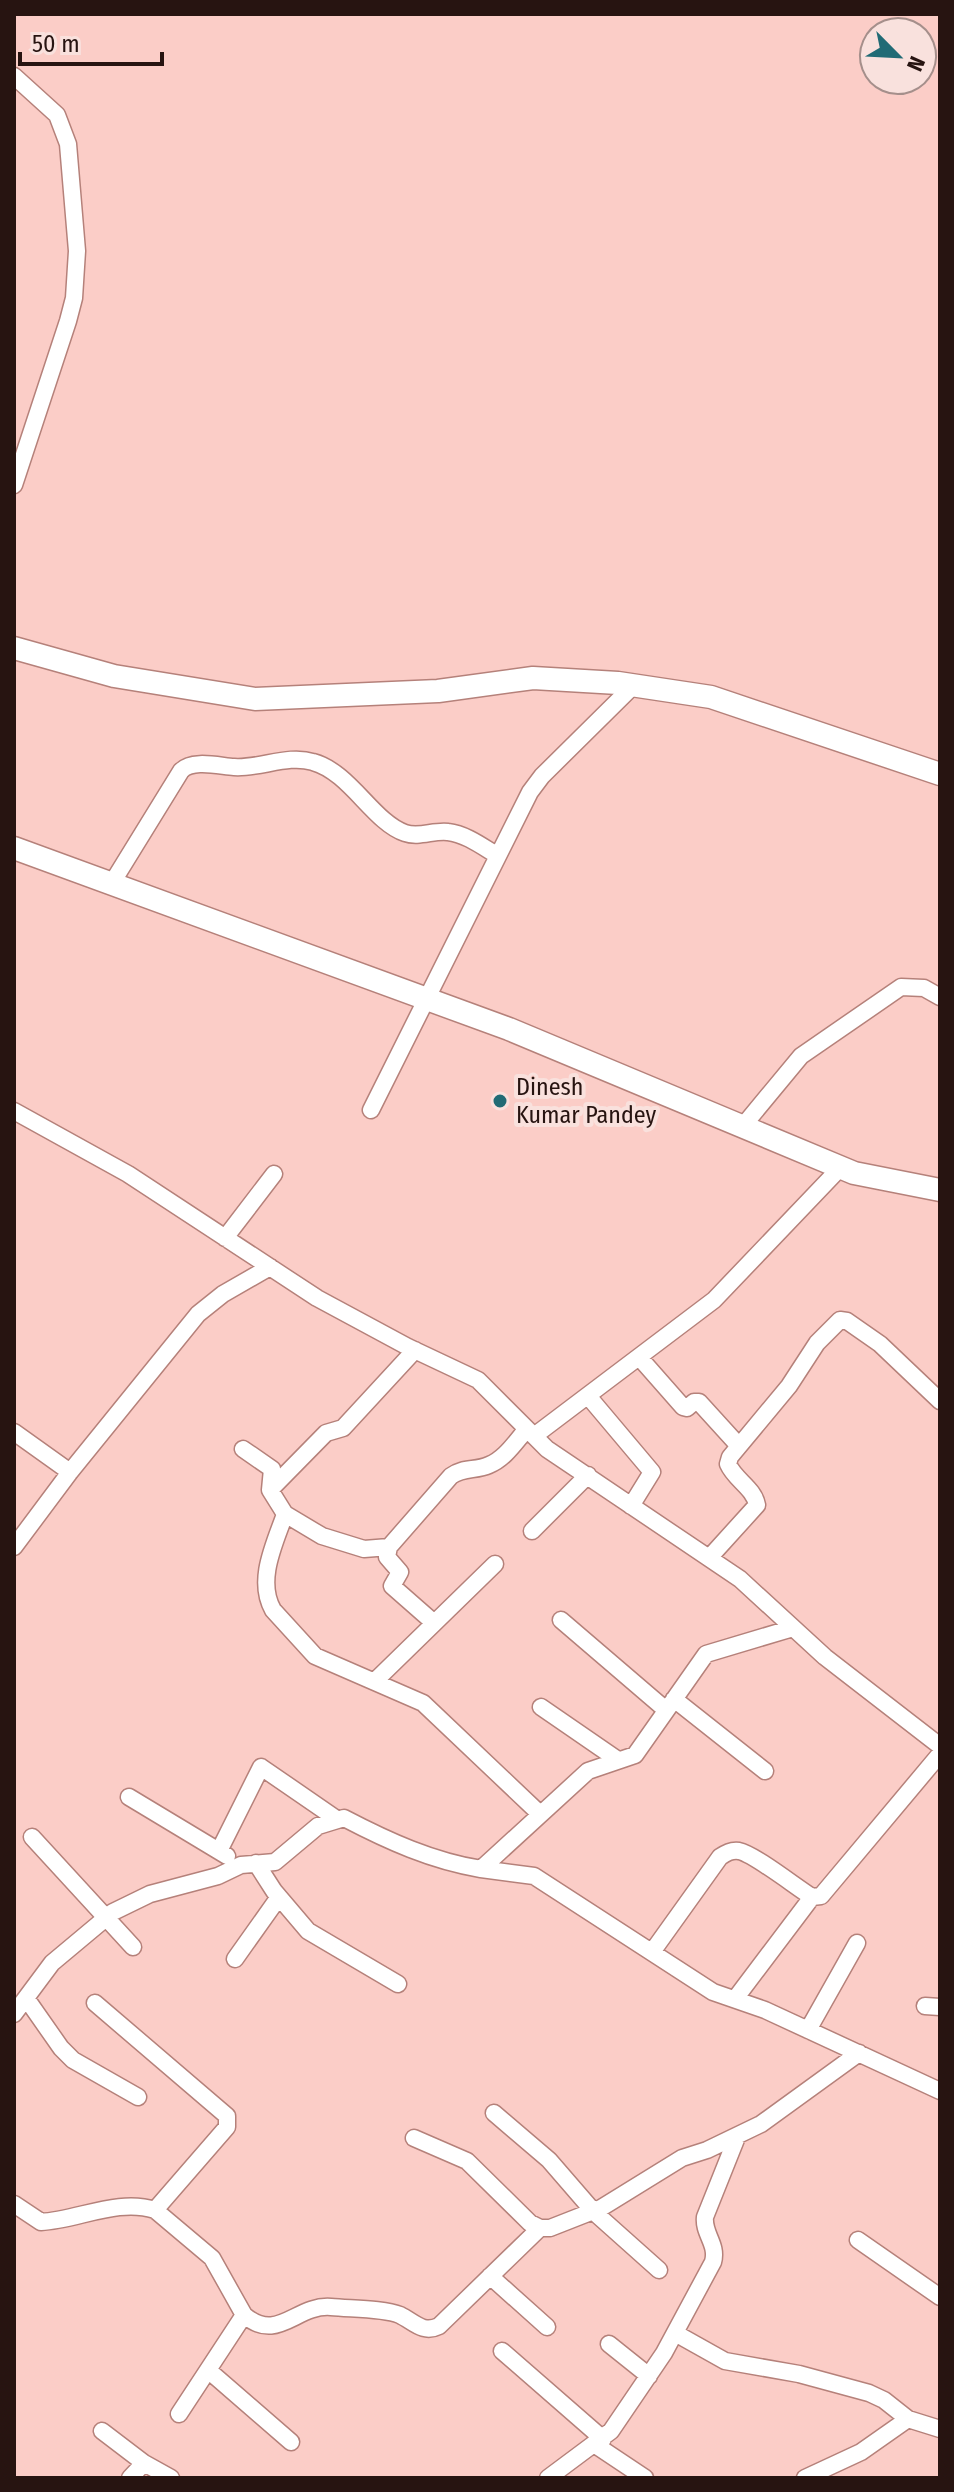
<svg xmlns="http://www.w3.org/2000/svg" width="954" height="2492" font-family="'Fira Sans Condensed',sans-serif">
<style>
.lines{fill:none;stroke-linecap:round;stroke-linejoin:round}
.street-casing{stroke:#b5817a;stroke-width:19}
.secondary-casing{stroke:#b5817a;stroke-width:25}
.street{stroke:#fff;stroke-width:16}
.secondary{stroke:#fff;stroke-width:22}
.poi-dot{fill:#216b75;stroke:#f9e1dd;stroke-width:3}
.labels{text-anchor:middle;stroke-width:8;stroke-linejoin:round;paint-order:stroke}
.poi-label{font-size:24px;fill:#271411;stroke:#f9e1dd;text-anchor:start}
</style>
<rect width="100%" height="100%" fill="#fbcdc7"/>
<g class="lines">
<g class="street-casing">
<path id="street" d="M 14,76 L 57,115 L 68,144 L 77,251 L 74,298 L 68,321 L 14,485
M 112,883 L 181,771 C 192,759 219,766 234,767 C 260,769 288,754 313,762 C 350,772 373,822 405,833 C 419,838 434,830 448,832 C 466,834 483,847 498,856
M 371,1110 L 530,792 L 542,776 L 634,685
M 14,1111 L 128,1174 L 317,1298 L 408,1347 L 478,1380 L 547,1449 L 740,1579 L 825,1657 L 940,1746
M 743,1126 L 801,1056 L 901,987 L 924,988 L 940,997
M 225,1238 L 274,1174
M 639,1357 L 683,1407 L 687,1408 L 694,1402 L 699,1402 L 739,1446
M 588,1396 L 652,1472 L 631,1506
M 14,1432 L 70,1472
M 534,1436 L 714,1300 L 841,1167
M 243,1449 L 272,1469 L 270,1490 L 285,1514 L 322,1536 L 364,1549 L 389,1547
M 270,1490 L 326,1433 L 343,1428 L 415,1350
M 285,1514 C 275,1543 256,1580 273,1610 L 315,1656 L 423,1703 L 540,1814
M 532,1531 L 588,1475
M 14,1547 L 70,1472 L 198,1314 L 223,1294 L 270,1267
M 709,1558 L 757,1505 C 754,1488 735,1480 728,1464 L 730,1457 L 789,1386 L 817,1343 L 840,1320 L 847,1321 L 880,1344 L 940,1401
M 561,1620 L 666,1710
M 433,1622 L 392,1586 L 400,1572 L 387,1557 L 389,1547 L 451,1476 C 463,1467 476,1471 489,1465 C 505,1459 516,1441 527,1429
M 375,1681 L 495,1564
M 674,1699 L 765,1771
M 541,1707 L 618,1760
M 129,1797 L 227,1856
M 32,1837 L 133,1947
M 219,1851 L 261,1767 L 338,1820
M 256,1863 L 274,1891 L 308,1931 L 398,1984
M 481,1869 L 534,1876 L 713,1992 L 765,2010 L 940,2091
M 652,1952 L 720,1857 C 726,1853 731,1850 739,1851 C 754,1854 796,1887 812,1897 L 821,1896 L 940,1754
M 235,1959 L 279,1897
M 26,1998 L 61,2048 L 73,2060 L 138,2097
M 735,1999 L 812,1897
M 95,2003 L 227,2116 L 227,2127 L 155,2210
M 925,2006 L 940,2007
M 14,2014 L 52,1963 L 113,1912 L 150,1894 L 218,1876 L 241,1865 L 275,1862 L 318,1826 L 344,1818 C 388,1841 432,1861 481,1869 L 588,1771 L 635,1755 L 706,1654 L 793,1628
M 808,2030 L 857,1943
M 494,2113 L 549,2160 L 594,2212 L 659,2270
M 414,2138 L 467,2161 L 530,2223 L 540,2228 L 550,2228 L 601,2208 L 682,2158 L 707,2150 L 761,2124 L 859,2053
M 14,2204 L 41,2222 C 78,2220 118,2198 155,2210 L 212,2258 L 244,2315 C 278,2344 296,2304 331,2307 C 350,2309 383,2308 400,2315 C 414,2322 423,2334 439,2326 L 540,2228
M 858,2240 L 940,2297
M 490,2276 L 547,2327
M 675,2333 L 725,2361 L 799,2374 L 869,2393 L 884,2400 L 908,2419 L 940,2429
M 609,2344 L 649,2376
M 502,2351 L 603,2439
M 208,2370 L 291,2442
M 179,2414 L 244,2315
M 102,2431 L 144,2463 L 171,2478
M 594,2444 L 645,2478
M 130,2478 L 144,2463
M 548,2478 L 611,2431 L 664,2353 L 713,2262 C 718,2244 703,2234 705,2217 L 737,2137
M 805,2478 L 861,2452 L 908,2419"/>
</g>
<g class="secondary-casing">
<path id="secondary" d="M 14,648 L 114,676 L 255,699 L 438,691 L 533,678 L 618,683 L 711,697 L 940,774
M 14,848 L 509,1029 L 854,1173 L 940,1190"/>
</g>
<use href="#street" class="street"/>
<use href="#secondary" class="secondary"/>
</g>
<circle class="poi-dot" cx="500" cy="1101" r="8"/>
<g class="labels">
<g class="poi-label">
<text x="516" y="1095">Dinesh<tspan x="516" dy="28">Kumar Pandey</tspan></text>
</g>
</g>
<rect width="954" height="2492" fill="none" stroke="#271411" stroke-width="32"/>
<g transform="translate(898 56) rotate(114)"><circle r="38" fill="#f9e1dd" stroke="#a58f8b" stroke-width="2"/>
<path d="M0-6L14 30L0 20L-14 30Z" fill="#216b75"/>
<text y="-12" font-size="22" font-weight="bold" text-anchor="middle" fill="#271411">N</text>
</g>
<path d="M20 52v12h142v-12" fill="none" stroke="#271411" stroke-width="4"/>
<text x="32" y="52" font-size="24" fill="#271411" stroke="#f9e1dd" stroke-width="6" paint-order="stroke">50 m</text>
</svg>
